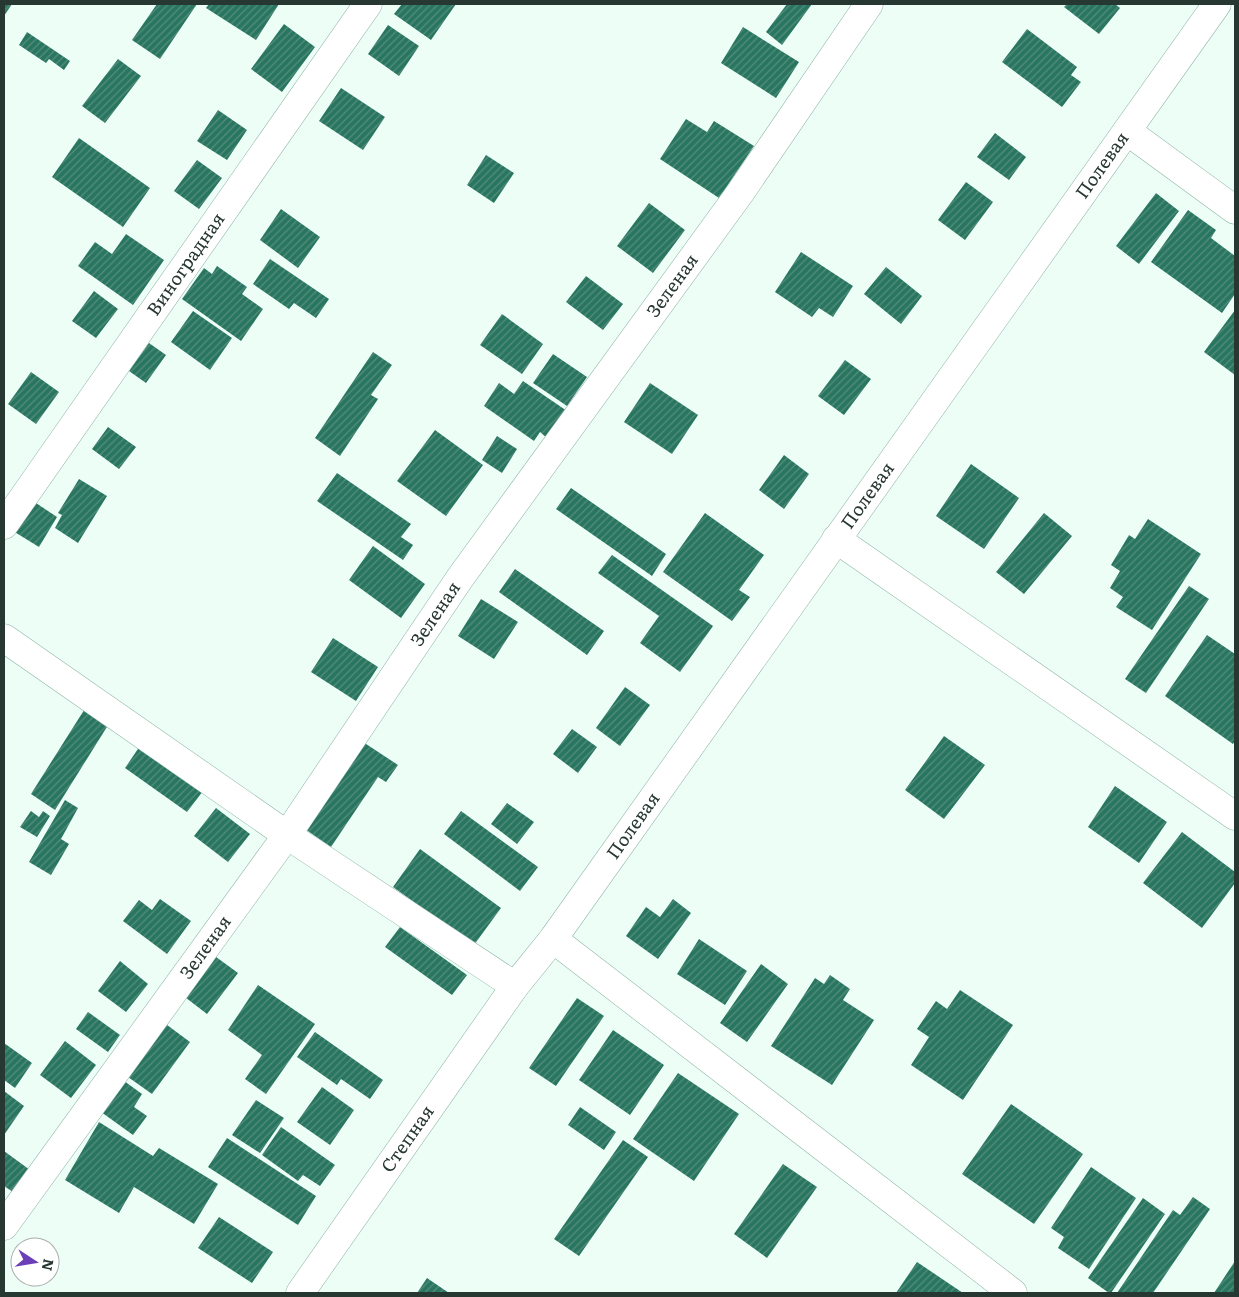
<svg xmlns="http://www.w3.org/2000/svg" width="1239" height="1297" font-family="Literata,serif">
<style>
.building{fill:url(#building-hatch)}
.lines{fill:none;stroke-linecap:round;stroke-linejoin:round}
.minor-casing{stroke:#8cb4a6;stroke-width:29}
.minor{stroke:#fff;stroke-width:28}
.labels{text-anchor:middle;stroke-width:5;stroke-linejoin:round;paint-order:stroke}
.street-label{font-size:18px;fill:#273731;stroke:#fff}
</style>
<defs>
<pattern id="building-hatch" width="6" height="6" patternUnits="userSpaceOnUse" patternTransform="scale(1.25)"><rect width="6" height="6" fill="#297660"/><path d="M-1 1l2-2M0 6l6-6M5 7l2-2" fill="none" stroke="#568d7d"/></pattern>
</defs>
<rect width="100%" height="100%" fill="#edfef7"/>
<path class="building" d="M 4,4 L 12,4 L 4,16 Z
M 157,4 L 197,4 L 160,59 L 132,40 Z
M 209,4 L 279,4 L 256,40 L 206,8 Z
M 402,4 L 456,4 L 431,40 L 394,14 Z
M 787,4 L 812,4 L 782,45 L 766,32 Z
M 1067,4 L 1115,4 L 1120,8 L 1099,34 L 1064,7 Z
M 284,24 L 315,47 L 282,92 L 251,69 Z
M 388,25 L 419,46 L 399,76 L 368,54 Z
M 743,27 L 799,62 L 776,98 L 721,63 Z
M 1027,29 L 1077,67 L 1071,75 L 1081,82 L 1062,107 L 1002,62 Z
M 27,32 L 70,61 L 64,70 L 49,59 L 46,63 L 19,45 Z
M 118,59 L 141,76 L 105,123 L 82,106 Z
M 341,88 L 385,117 L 363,150 L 319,121 Z
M 218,110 L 247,130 L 227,160 L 197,141 Z
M 686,119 L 707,132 L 714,121 L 754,146 L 719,198 L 660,159 Z
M 995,133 L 1026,157 L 1009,180 L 977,157 Z
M 79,138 L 150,188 L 123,227 L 52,177 Z
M 486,155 L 514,173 L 494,203 L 467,185 Z
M 197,160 L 222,178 L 199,209 L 174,191 Z
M 966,182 L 993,202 L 965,240 L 938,220 Z
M 1156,193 L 1179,211 L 1139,264 L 1116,246 Z
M 649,203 L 685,230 L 653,273 L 617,246 Z
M 281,209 L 320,237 L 298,268 L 260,240 Z
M 1188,210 L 1216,230 L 1211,238 L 1235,256 L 1235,294 L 1222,313 L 1151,262 Z
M 126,234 L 164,260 L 133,305 L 78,266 L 95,242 L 112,254 Z
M 801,252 L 853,286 L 833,317 L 819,308 L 812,317 L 775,292 Z
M 270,259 L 329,299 L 316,318 L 294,303 L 289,309 L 253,284 Z
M 217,266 L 247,287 L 242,294 L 263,309 L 241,341 L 182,299 L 204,268 L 212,274 Z
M 886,267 L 922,296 L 901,324 L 864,294 Z
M 586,276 L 623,304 L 603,330 L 566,302 Z
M 94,291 L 118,309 L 96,338 L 72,321 Z
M 1235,310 L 1235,375 L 1204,352 Z
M 193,311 L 232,338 L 210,370 L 171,342 Z
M 502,314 L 543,344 L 522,374 L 480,345 Z
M 149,343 L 166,355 L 146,383 L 129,371 Z
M 373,352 L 392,365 L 371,395 L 378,399 L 340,456 L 315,438 Z
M 553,354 L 587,377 L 567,406 L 533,383 Z
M 845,360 L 871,379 L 844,415 L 818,396 Z
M 31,372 L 59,392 L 36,424 L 8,404 Z
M 523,381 L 567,411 L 548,439 L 540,432 L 534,441 L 484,406 L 499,383 L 514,394 Z
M 650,383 L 698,415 L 672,454 L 624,422 Z
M 108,427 L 136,447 L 119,469 L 92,449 Z
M 435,430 L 483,465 L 446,516 L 397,481 Z
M 497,436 L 517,449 L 502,473 L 482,460 Z
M 784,455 L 809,474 L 784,509 L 759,490 Z
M 971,464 L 1019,498 L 984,549 L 936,516 Z
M 337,473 L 411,524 L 401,537 L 413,545 L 403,560 L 317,501 Z
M 79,479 L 107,496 L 78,543 L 55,528 L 62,515 L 58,513 Z
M 571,488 L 666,554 L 652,576 L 556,509 Z
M 33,501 L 57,517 L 39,547 L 13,531 Z
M 705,513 L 764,555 L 739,590 L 750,597 L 732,621 L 663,572 Z
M 1044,513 L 1072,536 L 1024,594 L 996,572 Z
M 1148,519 L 1201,554 L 1152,630 L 1116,607 L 1123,597 L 1110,588 L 1120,571 L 1111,565 L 1129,535 L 1135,539 Z
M 373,546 L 425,584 L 401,618 L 349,580 Z
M 612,555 L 713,626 L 680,672 L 640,643 L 659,616 L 598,573 Z
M 515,569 L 604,631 L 587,655 L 499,592 Z
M 1189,586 L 1209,599 L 1146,693 L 1125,679 Z
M 481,599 L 518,622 L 494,659 L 458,636 Z
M 1207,635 L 1235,654 L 1235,741 L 1233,744 L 1165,696 Z
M 333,638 L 378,667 L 356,701 L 311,672 Z
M 625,687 L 650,705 L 620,746 L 596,728 Z
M 86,707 L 110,722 L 55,810 L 31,794 Z
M 572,729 L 597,747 L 578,773 L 553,754 Z
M 944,736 L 985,765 L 944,819 L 905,790 Z
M 360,740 L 398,765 L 386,782 L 378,777 L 331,847 L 302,827 Z
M 140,746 L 203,791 L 187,812 L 125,768 Z
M 1115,786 L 1167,822 L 1139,863 L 1088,827 Z
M 65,800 L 78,808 L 61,839 L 69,844 L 51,875 L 29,862 Z
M 507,803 L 534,822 L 517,844 L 491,824 Z
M 216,808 L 250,834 L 228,862 L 194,836 Z
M 31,811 L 39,817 L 43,811 L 50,816 L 37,837 L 20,827 Z
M 461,811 L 538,867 L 520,891 L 444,834 Z
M 1182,832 L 1235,872 L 1235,883 L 1202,928 L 1143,883 Z
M 420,849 L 501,908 L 474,945 L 393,887 Z
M 160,899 L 191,921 L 167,954 L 123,921 L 139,900 L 152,910 Z
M 673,899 L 691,913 L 658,959 L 626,936 L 646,907 L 660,917 Z
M 400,927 L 467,975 L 452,995 L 385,947 Z
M 699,939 L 747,971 L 725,1005 L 677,974 Z
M 212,954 L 238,973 L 207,1014 L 181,994 Z
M 120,961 L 148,984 L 126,1012 L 98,991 Z
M 761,964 L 788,984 L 747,1042 L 720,1023 Z
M 830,975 L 850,989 L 843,1000 L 874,1020 L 832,1085 L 771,1046 L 815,978 L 824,984 Z
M 258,985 L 315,1024 L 266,1094 L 245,1079 L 262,1055 L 228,1030 Z
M 960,990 L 1013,1025 L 963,1100 L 911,1065 L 929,1037 L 917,1029 L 936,1001 L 947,1009 Z
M 577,998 L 604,1016 L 556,1086 L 529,1068 Z
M 88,1012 L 120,1035 L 108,1052 L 76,1029 Z
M 159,1019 L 190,1042 L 152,1094 L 121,1072 Z
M 613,1030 L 664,1065 L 630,1115 L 579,1080 Z
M 315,1032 L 383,1080 L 370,1099 L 341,1079 L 337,1085 L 297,1057 Z
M 65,1041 L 96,1065 L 71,1098 L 40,1075 Z
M 4,1043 L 32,1063 L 15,1088 L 4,1080 Z
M 678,1073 L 739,1114 L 694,1181 L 633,1139 Z
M 120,1078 L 142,1094 L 134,1107 L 147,1116 L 133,1135 L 97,1109 Z
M 322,1087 L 354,1110 L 330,1145 L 297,1122 Z
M 4,1091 L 24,1106 L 4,1135 Z
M 256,1100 L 284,1118 L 260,1153 L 232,1135 Z
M 1011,1104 L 1083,1154 L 1034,1224 L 962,1174 Z
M 580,1107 L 616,1132 L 604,1150 L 568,1125 Z
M 99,1122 L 153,1156 L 159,1148 L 218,1184 L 194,1224 L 134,1187 L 119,1213 L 65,1180 Z
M 281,1127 L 335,1165 L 320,1186 L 303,1175 L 298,1181 L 262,1155 Z
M 227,1138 L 316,1196 L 298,1225 L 208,1167 Z
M 623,1140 L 648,1157 L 579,1256 L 554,1239 Z
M 4,1151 L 30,1170 L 13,1192 L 4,1186 Z
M 783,1164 L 817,1187 L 767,1258 L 734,1234 Z
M 1091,1167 L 1136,1198 L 1089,1269 L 1058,1248 L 1064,1237 L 1051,1228 Z
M 1193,1197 L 1210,1209 L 1153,1293 L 1117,1293 L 1173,1210 L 1180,1215 Z
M 1143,1198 L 1165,1214 L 1111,1293 L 1109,1293 L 1088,1278 Z
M 219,1217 L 273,1252 L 252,1283 L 198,1248 Z
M 1235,1261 L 1235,1293 L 1214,1293 Z
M 917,1262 L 963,1293 L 896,1293 Z
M 427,1278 L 449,1293 L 417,1293 Z"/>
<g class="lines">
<g class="minor-casing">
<g id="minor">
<path d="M 1127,131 L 1235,210"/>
<path id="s1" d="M 4,525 L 368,4"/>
<path d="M 836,539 L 1235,816"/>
<path d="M 4,638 L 287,835 L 515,986"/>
<path d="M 553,939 L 1013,1293"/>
<path id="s2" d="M 4,1226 L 287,835 L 460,578 L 740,193 L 869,4"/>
<path id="s3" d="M 300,1293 L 515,986 L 553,939 L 1217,4"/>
</g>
</g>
<use href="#minor" class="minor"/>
</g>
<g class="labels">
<g class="street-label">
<text dy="6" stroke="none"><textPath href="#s3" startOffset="1384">Полевая</textPath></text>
<text dy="6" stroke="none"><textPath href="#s1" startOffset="318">Виноградная</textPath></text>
<text dy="6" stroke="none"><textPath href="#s2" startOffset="1154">Зеленая</textPath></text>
<text dy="6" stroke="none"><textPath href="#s3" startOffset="979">Полевая</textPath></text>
<text dy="6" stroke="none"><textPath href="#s2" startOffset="749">Зеленая</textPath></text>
<text dy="6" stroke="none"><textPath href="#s3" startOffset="574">Полевая</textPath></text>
<text dy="6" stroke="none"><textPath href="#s2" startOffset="344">Зеленая</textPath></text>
<text dy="6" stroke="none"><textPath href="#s3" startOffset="188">Степная</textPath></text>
</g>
</g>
<rect width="1239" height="1297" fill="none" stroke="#273731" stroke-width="10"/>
<g transform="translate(35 1262) rotate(102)"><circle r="24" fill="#ffffff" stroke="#a9afad"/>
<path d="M0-4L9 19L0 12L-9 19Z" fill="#6b3fb7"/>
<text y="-8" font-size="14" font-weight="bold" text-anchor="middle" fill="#273731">N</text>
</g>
</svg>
